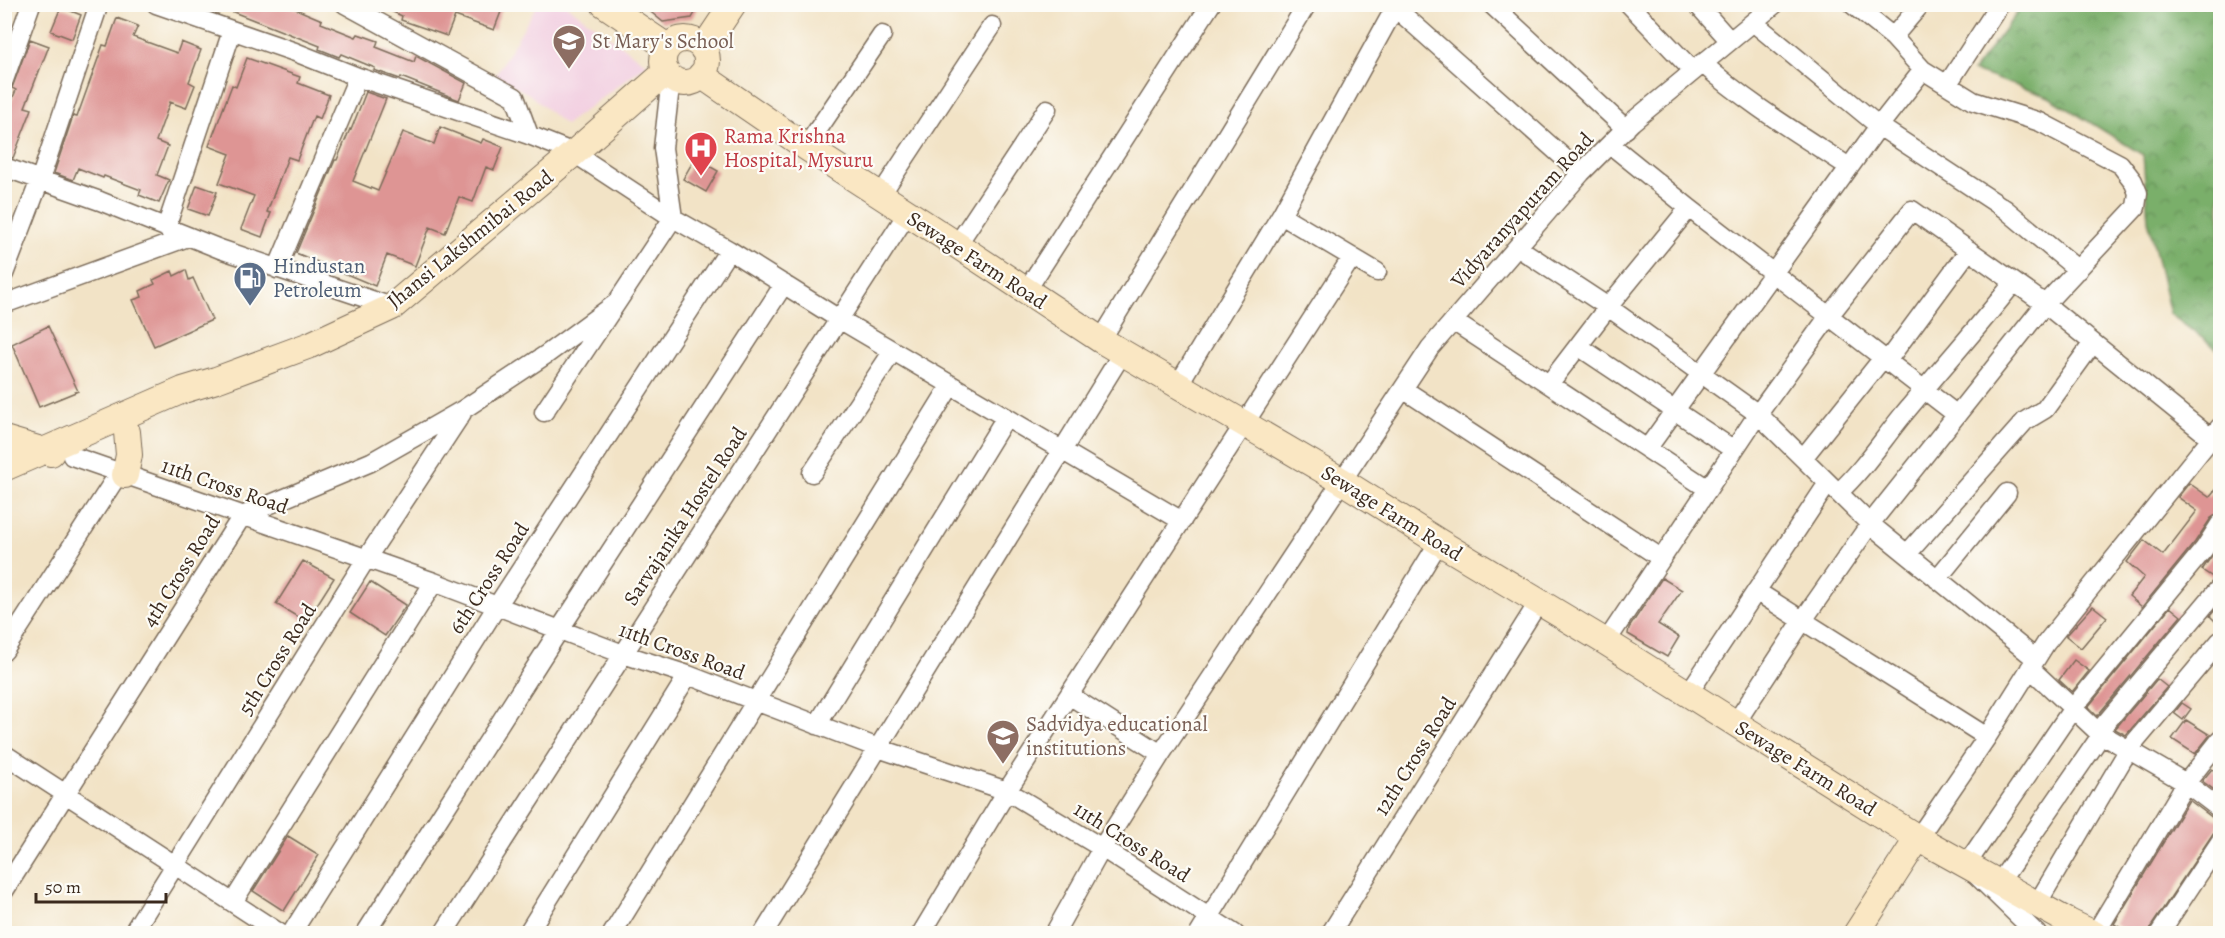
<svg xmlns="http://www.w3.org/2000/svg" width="2225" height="938" font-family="Alegreya,serif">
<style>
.built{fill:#f2cfe1}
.forest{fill:url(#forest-crowns);stroke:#5a6c44;stroke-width:1.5}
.building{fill:#de9594}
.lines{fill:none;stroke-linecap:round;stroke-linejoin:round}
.street-casing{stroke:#7b6b59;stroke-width:21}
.secondary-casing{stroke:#7b6b59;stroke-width:28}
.street{stroke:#fff;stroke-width:18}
.secondary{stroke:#fae7c3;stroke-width:26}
.labels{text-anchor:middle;stroke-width:4.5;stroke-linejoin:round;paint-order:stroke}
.education-label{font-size:21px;fill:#785e54;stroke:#fdfcf7;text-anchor:start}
.health-label{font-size:21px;fill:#be3a42;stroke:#fdfcf7;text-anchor:start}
.street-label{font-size:21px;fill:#3b2a1e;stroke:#fdfcf7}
.service-label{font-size:21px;fill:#4e5e75;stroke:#fdfcf7;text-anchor:start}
</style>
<defs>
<pattern id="forest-crowns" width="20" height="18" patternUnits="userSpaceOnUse" patternTransform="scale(1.5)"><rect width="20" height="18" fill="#7aaf6b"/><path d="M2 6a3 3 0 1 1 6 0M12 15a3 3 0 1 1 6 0" fill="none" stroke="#658f57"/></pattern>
</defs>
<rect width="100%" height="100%" fill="#fdfcf7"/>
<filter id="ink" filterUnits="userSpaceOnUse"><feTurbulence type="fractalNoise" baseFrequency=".0167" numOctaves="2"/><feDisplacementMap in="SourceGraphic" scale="12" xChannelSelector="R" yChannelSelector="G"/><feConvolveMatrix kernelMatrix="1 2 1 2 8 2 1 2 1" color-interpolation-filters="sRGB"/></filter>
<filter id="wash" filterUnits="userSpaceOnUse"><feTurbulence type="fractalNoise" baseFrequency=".008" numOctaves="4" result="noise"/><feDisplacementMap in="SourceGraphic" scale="24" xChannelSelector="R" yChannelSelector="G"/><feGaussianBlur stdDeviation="1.35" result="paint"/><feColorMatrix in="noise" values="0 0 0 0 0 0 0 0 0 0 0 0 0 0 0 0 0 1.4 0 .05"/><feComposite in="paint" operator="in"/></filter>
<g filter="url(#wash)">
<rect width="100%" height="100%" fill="#f2e3c6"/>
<path class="built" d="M 537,5 L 566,5 L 647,64 L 565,125 L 529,94 L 495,76 Z"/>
<path class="forest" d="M 2023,5 L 2220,5 L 2220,351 L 2170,314 L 2148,220 L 2143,155 L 2049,97 L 1973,71 Z"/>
<g id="blocks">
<path class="building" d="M 213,4 L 284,4 L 322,20 L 321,23 L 356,37 L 358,34 L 378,41 L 376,47 L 414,62 L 416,56 L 466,83 L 459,100 L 401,77 L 400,79 L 374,70 L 375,68 L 341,54 L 339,57 L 319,49 L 320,46 Z
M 375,4 L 504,4 L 494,30 L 455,16 L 447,36 L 401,20 L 402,16 Z
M 641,4 L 700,4 L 692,18 L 663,22 Z
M 61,7 L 81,15 L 72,39 L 51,31 Z
M 117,18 L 138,26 L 133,37 L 177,53 L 181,42 L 201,50 L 189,82 L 195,85 L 186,108 L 170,102 L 156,141 L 168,146 L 157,175 L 169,180 L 159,203 L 139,195 L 141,190 L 104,176 L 103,178 L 78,168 L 73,180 L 54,173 L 73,116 L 77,117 L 103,45 L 107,46 Z
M 30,39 L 49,46 L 25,107 L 32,109 L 13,158 L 4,156 L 4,119 L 16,90 L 12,88 Z
M 247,58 L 300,77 L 298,83 L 329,95 L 320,119 L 314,116 L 297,160 L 288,157 L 267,212 L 271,213 L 262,237 L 241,229 L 254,196 L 219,183 L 230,154 L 209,146 L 232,85 L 236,87 Z
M 366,92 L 386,99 L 353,181 L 378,191 L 403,132 L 434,144 L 440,127 L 481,143 L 483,139 L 503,147 L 494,170 L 486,167 L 473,202 L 459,197 L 445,233 L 430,227 L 415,266 L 387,255 L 375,286 L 296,253 L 335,160 L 337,160 L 350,129 L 351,130 Z
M 695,158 L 718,171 L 706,192 L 683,179 Z
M 197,185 L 217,192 L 208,216 L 188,209 Z
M 186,270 L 189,280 L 193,278 L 212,320 L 154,346 L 133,300 L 142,297 L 140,291 L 155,284 L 153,280 L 172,271 L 174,276 Z
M 48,326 L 78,391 L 39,407 L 12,344 Z
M 2189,483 L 2209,497 L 2220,484 L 2220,513 L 2211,518 L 2195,542 L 2142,607 L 2129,596 L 2144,577 L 2127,562 L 2144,540 L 2163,555 L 2197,511 L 2178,497 Z
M 2220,544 L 2220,576 L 2214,578 L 2202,570 Z
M 303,561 L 334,578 L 306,622 L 276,604 Z
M 1662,578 L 1682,590 L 1658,624 L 1679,637 L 1667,657 L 1628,634 L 1629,628 Z
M 370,582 L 406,605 L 385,636 L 350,613 Z
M 2220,604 L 2220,626 L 2210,616 Z
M 2093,606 L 2107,617 L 2081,648 L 2066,636 Z
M 2170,607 L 2181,616 L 2097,716 L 2088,707 Z
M 2074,660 L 2089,671 L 2072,692 L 2059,680 Z
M 2157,679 L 2167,687 L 2126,735 L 2115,729 Z
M 2182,703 L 2191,709 L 2183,720 L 2174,713 Z
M 2186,720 L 2210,735 L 2195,754 L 2172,739 Z
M 2212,769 L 2220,775 L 2220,794 L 2202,781 Z
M 2189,800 L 2213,818 L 2220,820 L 2220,823 L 2150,928 L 2148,933 L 2129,933 L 2114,924 Z
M 288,836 L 319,855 L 284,911 L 253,891 Z"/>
</g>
</g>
<g filter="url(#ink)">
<use href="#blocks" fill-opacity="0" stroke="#7b6b59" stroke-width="1.5"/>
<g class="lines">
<g class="street-casing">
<path id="street" d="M 156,4 L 295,52 L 358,77 L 529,135 L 574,153 L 673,218 L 729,250 L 839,319 L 1182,521
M 345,4 L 515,97 L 529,135
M 1391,4 L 1581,173
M 1491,4 L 1626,129
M 1629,4 L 1693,71
M 1697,4 L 1730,41
M 1753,22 L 1879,126 L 2005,209 L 2078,270
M 1893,37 L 1921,4
M 1702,63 C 1747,103 1799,134 1849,167
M 4,80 L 31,4
M 1947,85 L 2000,4
M 1611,145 L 1689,208 L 1957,415
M 806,147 L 882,35
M 4,167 L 100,201 L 220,249 L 392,307
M 880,196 L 992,26
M 1281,215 L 1377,272
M 166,228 L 232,31
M 957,245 L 1047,109
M 1517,247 L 1608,307 L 1758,414 L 1870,524 L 2036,659
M 277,269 L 358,77
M 4,274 L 40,180 L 99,4
M 1026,291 L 1211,4
M 4,304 L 188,237
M 1453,321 L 1708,489
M 1101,340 L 1307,4
M 1578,346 L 1734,450
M 1887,361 L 1969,250
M 1549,384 L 1608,307 L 1689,208
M 1178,385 L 1281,215 L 1397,4
M 1403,389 L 1661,558
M 544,412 L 673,218 L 663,148 L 671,78
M 1647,449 L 1879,126 L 1923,70
M 72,456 L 434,582 L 623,654 L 688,675 L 878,748 L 1007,791 L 1102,848 L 1235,934
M 1803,458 L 1883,358
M 812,473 L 893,351
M 1838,493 C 1863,470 1881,442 1902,416 C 1939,371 1978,328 2014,282
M 1907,554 L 2025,421 L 2045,409 L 2093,343
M 1937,579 L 2007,493
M 1756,591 L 1987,737
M 1606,642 L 1758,414 L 1829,316 L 1912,210 L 2045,304 L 2212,439 L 2220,443
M 4,651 L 119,473
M 2030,668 L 2098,732 L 2186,783 L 2220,809
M 1688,694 L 1828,483
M 1069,695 L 1161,754
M 1735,724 L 1803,620 L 1870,524 L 2045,304 L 2136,207 L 2138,193 L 2133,181 L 2120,164 L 2040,122 L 1973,101 L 1923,70 L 1893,37 L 1852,4
M 817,725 L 1006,417
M 2098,732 L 2220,587
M 4,754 L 281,934
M 1918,838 L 1987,737 L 2046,643 L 2220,427
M 1999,883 L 2102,734
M 4,891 L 242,516 L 371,462 L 464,409 L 547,354 L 615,304
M 233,902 L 434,582
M 2037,904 L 2129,749 L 2220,641
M 132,934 L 366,559 L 462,413
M 291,934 L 497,606 L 729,250
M 365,934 L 560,629 L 784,284
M 443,934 L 907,214
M 527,934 L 688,675
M 612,934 L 951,385
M 763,934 L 1123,352
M 921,934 L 1007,791 L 1352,257
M 1054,934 L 1102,848 L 1161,754 L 1430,348 L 1581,173 L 1632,122 L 1775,4
M 1199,934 L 1439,542
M 1330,934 L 1538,603
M 2037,934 L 1966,865 L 2073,708 L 2204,549 L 2220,524
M 2095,934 L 2186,783 L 2220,740
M 2159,934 L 2220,842"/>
</g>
<g class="secondary-casing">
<path id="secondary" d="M 604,4 L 663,44 L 670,44
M663 61a22 22 0 1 1 44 0a22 22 0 1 1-44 0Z
M 703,49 L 733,4
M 701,75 L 806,147 L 957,245 L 1101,340 L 1342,481 L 1439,542 L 1606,642 L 1918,838 L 2069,922 L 2094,934
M 4,439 L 51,453
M 4,468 L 183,390 L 216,380 L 310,345 L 392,307 L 574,153 L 666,72
M 125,475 L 129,455 L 127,432
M 1856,934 L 1918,838"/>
</g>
<use href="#street" class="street"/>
<use href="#secondary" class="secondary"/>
</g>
</g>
<defs>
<g id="school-pin" transform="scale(1.725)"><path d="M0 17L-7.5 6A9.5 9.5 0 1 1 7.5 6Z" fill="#8d6e63" stroke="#fdfcf7"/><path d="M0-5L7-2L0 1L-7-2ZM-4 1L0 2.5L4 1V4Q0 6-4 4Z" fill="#fff"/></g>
<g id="hospital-pin" transform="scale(1.725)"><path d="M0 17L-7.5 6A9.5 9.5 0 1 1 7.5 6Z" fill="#e0444e" stroke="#fdfcf7"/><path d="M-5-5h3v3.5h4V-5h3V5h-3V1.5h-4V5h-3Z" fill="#fff"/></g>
<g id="fuel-pin" transform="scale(1.725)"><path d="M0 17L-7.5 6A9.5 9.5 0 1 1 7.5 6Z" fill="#5c6f8a" stroke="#fdfcf7"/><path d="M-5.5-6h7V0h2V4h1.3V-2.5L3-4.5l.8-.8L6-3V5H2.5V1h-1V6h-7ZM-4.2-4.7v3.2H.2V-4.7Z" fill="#fff"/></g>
</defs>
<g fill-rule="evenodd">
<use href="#school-pin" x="569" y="41"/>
<use href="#hospital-pin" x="701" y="148"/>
<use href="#fuel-pin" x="250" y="278"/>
<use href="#school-pin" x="1003" y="736"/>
</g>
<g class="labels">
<g class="education-label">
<text x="592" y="48">St Mary's School</text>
<text x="1026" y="731">Sadvidya educational<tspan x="1026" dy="24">institutions</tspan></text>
</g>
<g class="health-label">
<text x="724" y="143">Rama Krishna<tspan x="724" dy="24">Hospital, Mysuru</tspan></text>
</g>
<g class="street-label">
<text transform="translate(1522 210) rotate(-48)" y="7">Vidyaranyapuram Road</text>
<text transform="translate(470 239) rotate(-39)" y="7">Jhansi Lakshmibai Road</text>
<text transform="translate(977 260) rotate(33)" y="7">Sewage Farm Road</text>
<text transform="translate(225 486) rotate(19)" y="7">11th Cross Road</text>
<text transform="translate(1392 513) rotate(32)" y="7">Sewage Farm Road</text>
<text transform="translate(685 516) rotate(-57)" y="7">Sarvajanika Hostel Road</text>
<text transform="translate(181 571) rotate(-58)" y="7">4th Cross Road</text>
<text transform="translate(489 578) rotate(-57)" y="7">6th Cross Road</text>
<text transform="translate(682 651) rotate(20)" y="7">11th Cross Road</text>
<text transform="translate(277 659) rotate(-58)" y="7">5th Cross Road</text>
<text transform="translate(1415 756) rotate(-58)" y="7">12th Cross Road</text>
<text transform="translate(1806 768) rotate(32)" y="7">Sewage Farm Road</text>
<text transform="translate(1132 842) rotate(32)" y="7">11th Cross Road</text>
</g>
<g class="service-label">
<text x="273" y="273">Hindustan<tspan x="273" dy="24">Petroleum</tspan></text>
</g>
</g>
<rect width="2225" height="938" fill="none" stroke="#fdfcf7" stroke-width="24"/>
<path d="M36 893v9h130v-9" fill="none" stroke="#3b2a1e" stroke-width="3"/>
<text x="45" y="893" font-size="18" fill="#3b2a1e" stroke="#fdfcf7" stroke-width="4.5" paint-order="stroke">50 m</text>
</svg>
